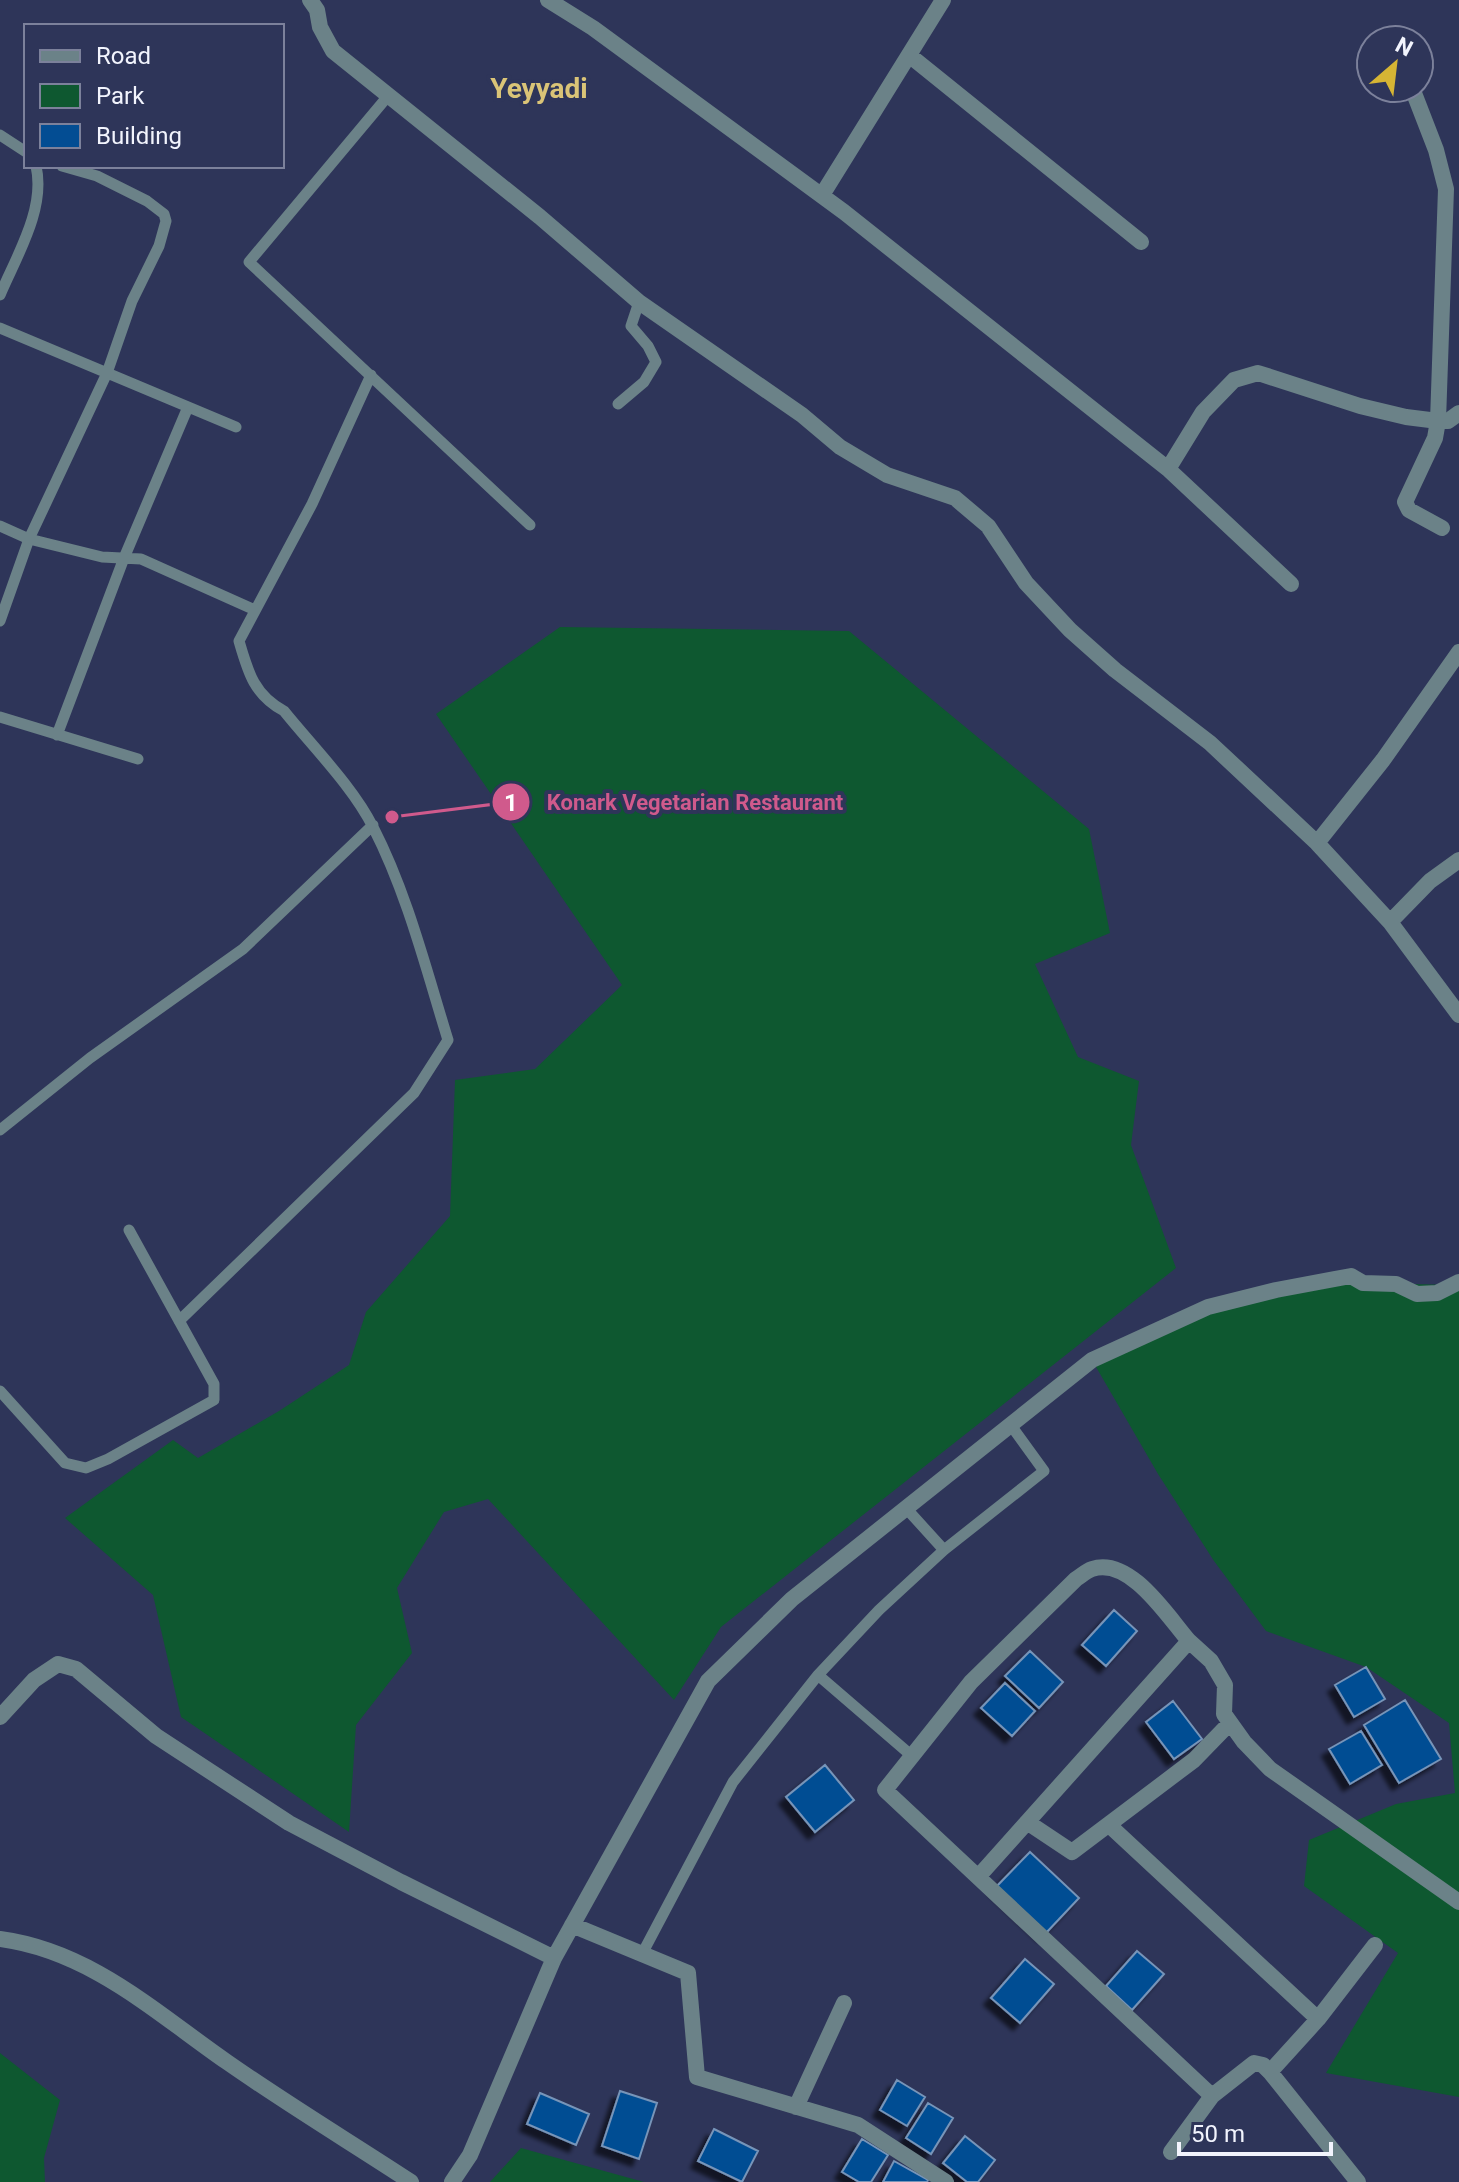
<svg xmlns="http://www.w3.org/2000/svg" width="1459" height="2182" font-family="Roboto,sans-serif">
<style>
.green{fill:#0e5830}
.building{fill:#034d93;stroke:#7795b9;stroke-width:2;filter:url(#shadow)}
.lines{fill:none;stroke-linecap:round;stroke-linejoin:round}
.service{stroke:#6b8288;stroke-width:11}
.minor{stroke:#6b8288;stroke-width:16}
.labels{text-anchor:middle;stroke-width:8;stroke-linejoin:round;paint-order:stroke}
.district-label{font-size:28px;font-weight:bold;fill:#dac477;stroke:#2e3559}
.leader{fill:none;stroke:#d05a8c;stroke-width:3}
.callout-dot{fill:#d05a8c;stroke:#2e3559;stroke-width:3}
.mark-label{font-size:24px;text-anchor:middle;font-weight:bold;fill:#fff}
.callout-label{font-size:22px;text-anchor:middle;font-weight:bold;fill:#d05a8c;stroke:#2e3559;stroke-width:8;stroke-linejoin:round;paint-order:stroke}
</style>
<defs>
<filter id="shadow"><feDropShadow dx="-7" dy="7" stdDeviation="2" flood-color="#0009"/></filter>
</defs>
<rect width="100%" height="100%" fill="#2e3559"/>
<path class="green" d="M 560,627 L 849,631 L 1089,829 L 1110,933 L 1035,964 L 1078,1057 L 1139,1081 L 1131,1145 L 1176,1268 L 721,1627 L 674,1700 L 488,1499 L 444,1512 L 397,1588 L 412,1653 L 356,1725 L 349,1832 L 181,1717 L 153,1595 L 65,1518 L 173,1440 L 198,1458 L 279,1411 L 349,1365 L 366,1312 L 450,1216 L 455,1080 L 535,1069 L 622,985 L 436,714 Z
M 1459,1279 L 1459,2097 L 1326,2073 L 1398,1953 L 1304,1886 L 1309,1840 L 1396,1804 L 1455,1793 L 1449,1723 L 1366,1667 L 1266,1631 L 1214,1561 L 1158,1474 L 1092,1360 C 1130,1343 1170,1320 1210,1307 C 1289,1281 1371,1283 1454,1285 Z
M 0,2053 L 60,2100 L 44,2158 L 45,2182 L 0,2182 Z
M 521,2148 L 644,2182 L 490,2182 Z"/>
<path class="building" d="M 1114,1610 L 1137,1631 L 1106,1666 L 1082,1645 Z
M 1030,1651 L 1063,1682 L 1039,1708 L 1005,1676 Z
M 1366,1667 L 1385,1699 L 1354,1717 L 1335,1685 Z
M 1005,1683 L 1035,1711 L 1012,1736 L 981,1708 Z
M 1405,1700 L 1441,1759 L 1399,1783 L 1364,1725 Z
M 1173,1701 L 1202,1739 L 1174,1759 L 1146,1722 Z
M 1361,1731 L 1382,1765 L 1350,1784 L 1329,1749 Z
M 825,1765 L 854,1800 L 815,1832 L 786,1797 Z
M 1030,1852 L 1079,1898 L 1045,1934 L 996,1887 Z
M 1137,1951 L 1164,1974 L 1132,2010 L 1106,1986 Z
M 1025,1959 L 1054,1984 L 1020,2023 L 991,1998 Z
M 897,2080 L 925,2097 L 907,2126 L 880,2110 Z
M 620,2091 L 657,2103 L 639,2159 L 602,2146 Z
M 540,2093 L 589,2114 L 576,2145 L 527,2124 Z
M 928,2103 L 953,2118 L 931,2154 L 906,2138 Z
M 714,2129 L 758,2151 L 742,2182 L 698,2161 Z
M 965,2136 L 995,2160 L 978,2182 L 967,2182 L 943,2163 Z
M 862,2139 L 888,2155 L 871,2182 L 859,2182 L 842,2172 Z
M 894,2161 L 928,2180 L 927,2182 L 883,2182 Z"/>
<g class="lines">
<path class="service" d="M 388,96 L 249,262 L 530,525
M 0,135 L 26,152
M 0,295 C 16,257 46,209 36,166
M 0,328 L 236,427
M 618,404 L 644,382 L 656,362 L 648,346 L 631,326 L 639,302
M 0,526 L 29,539 L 102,557 L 141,559 L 255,610
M 0,621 L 29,539 L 107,373 L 132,301 L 159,246 L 166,221 L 164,214 L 147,201 L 97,176 L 62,166
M 0,717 L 138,759
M 57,735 L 124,558 L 188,407
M 0,1130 L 90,1058 L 243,949 L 373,825
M 179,1321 L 414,1093 L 448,1040 C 426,969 407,893 373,827 C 353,787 313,747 284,711 C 254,695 248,672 239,641 L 312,504 L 371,375
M 0,1391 L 65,1463 L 86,1468 L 108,1459 L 214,1400 L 214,1384 L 129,1230
M 905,1507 L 944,1550
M 912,1756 L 818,1675 L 879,1610 L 944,1550 L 1044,1471 L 1010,1424
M 642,1954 L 733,1782 L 818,1675"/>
<path class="minor" d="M 310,0 L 317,10 L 320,27 L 333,51 L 540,217 L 639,302 L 802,415 L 840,447 L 887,475 L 955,498 L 988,526 L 1026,583 L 1070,630 L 1115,670 L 1210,743 L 1317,843 L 1390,922 L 1459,1015
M 548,0 L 593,28 L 844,212 L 1168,469 L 1203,412 L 1234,380 L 1258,373 L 1360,406 L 1406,417 L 1438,421 L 1446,189 L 1436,150 L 1412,88
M 909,55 L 1141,242
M 822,195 L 943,0
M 1168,469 L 1291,584
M 1442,528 L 1409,510 L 1405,502 L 1435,438 L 1438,421 L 1448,421 L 1459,413
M 1317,843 L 1383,760 L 1459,652
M 1390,922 L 1430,881 L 1459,860
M 1189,1641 L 1211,1661 L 1225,1685 L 1224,1714 L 1244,1742 L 1270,1769 L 1459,1902
M 0,1717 L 34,1680 L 58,1664 L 76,1669 L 156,1736 L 289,1823 L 401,1882 L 554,1958
M 1027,1822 L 1072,1852 L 1194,1760 L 1230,1723
M 1109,1825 L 1318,2019
M 978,1877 L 1189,1641 C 1168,1617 1130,1556 1092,1569 C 1086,1571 1081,1576 1076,1579 L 971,1682 L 885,1790 L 1212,2096
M 572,1925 L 688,1973 L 697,2077 L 858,2125 L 946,2182
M 0,1939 C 90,1951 155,2012 227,2062 C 287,2104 350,2142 411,2182
M 1270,2072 L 1318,2019 L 1375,1945
M 796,2107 L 844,2003
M 1171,2152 L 1212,2096 L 1254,2063 L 1263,2065 L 1270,2072 L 1358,2182
M 452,2182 L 470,2155 L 554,1958 L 708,1681 L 792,1599 L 1092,1360 L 1208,1307 L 1276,1290 L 1351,1276 L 1363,1283 L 1396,1284 L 1417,1294 L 1437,1293 L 1459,1282"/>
</g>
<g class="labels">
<g class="district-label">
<text x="539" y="98">Yeyyadi</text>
</g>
</g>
<path class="leader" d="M392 817L511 802"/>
<g class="callout-dot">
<circle cx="392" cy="817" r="8"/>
<circle cx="511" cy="802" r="20"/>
</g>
<g class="mark-label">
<text x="511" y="811">1</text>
</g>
<g class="callout-label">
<text x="695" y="810">Konark Vegetarian Restaurant</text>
</g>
<rect x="24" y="24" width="260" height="144" fill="#2e3559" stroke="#7c819b" stroke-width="2"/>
<rect x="40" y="50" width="40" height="12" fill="#6b8288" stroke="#7c819b" stroke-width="2"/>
<text x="96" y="64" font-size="24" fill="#f2f4fd">Road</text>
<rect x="40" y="84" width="40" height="24" fill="#0e5830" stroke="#7c819b" stroke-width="2"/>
<text x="96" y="104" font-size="24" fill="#f2f4fd">Park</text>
<rect x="40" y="124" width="40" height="24" fill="#034d93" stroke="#7c819b" stroke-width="2"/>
<text x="96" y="144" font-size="24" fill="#f2f4fd">Building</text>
<g transform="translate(1395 64) rotate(28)"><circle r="38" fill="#2e3559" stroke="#7c819b" stroke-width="2"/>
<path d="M0-6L14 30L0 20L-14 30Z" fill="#d6b534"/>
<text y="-12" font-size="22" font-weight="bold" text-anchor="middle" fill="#f2f4fd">N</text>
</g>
<path d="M1179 2142v12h152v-12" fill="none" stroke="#f2f4fd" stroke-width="4"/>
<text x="1191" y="2142" font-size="24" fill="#f2f4fd" stroke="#2e3559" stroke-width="6" paint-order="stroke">50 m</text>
</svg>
